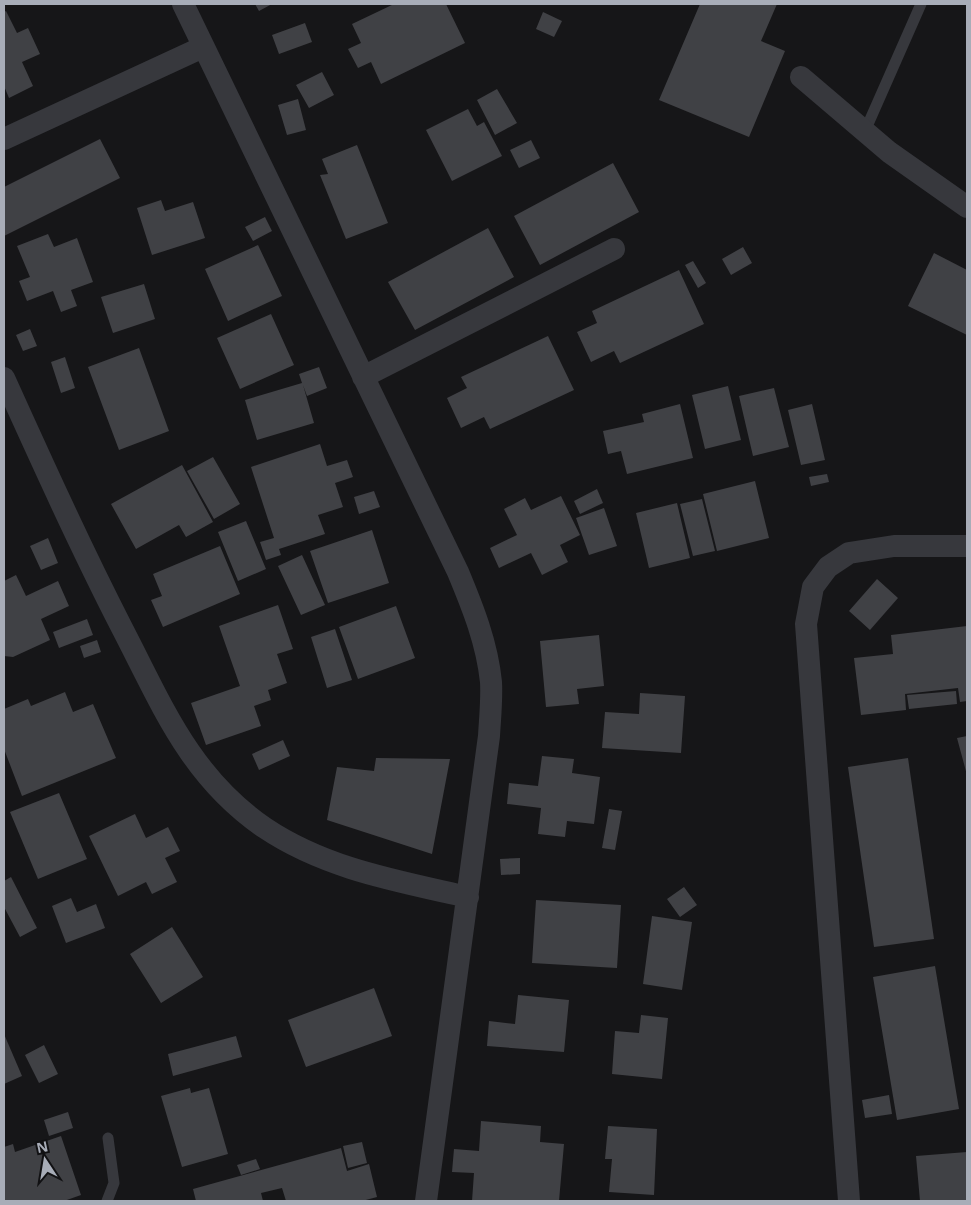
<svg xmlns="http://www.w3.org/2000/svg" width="971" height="1205" font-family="'Noto Sans',sans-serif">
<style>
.building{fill:#404145}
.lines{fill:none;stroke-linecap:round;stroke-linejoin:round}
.service{stroke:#37383d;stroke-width:11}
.minor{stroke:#37383d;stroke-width:22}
</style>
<rect width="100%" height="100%" fill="#161618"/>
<path class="building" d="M 255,4 L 272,4 L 259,11 Z
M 394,4 L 446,4 L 465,43 L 381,84 L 371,62 L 358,68 L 348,49 L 361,43 L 352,24 Z
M 700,4 L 777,4 L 761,41 L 785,51 L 749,137 L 659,100 Z
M 6,11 L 17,33 L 28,28 L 40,54 L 22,62 L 33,86 L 9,98 L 4,86 L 4,12 Z
M 543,12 L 562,21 L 554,37 L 536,29 Z
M 305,23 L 312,42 L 279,54 L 272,35 Z
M 322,72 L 334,95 L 309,108 L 296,85 Z
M 497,89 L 517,123 L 495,135 L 477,100 Z
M 298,99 L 306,130 L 287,135 L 278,105 Z
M 468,109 L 477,126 L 484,122 L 502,156 L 452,181 L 426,130 Z
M 100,139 L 120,178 L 4,236 L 4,187 Z
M 531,140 L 540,158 L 519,168 L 510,150 Z
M 357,145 L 388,223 L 346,239 L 320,175 L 328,174 L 322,159 Z
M 613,163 L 639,212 L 540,265 L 514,216 Z
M 161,200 L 165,211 L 193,202 L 205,238 L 152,255 L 137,208 Z
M 265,217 L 272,231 L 253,241 L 245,227 Z
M 488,228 L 514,277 L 415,330 L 388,282 Z
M 48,234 L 54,247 L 77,238 L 93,282 L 71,290 L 77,306 L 61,312 L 53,291 L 27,301 L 19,281 L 30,277 L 17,246 Z
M 258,245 L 282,296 L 228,321 L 205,269 Z
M 743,247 L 752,263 L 731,275 L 722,259 Z
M 934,253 L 967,270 L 967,335 L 908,306 Z
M 693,261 L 706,283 L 698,288 L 685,265 Z
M 679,270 L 704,324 L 620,363 L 614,351 L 591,362 L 577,332 L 597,323 L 592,311 Z
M 144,284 L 155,319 L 113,333 L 101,297 Z
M 271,314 L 294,365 L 240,389 L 217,338 Z
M 30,329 L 37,346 L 23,351 L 16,335 Z
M 548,336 L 574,390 L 490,429 L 484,417 L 461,428 L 447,398 L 467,388 L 461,377 Z
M 139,348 L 169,431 L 119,450 L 88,367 Z
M 65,357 L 75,388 L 61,393 L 51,362 Z
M 319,367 L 327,388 L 307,396 L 303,385 L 314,423 L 257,440 L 245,400 L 302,383 L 299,374 Z
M 728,386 L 741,440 L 705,449 L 692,395 Z
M 774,388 L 789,447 L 753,456 L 739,396 Z
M 680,404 L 693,458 L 627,474 L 621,451 L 608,454 L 603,431 L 644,422 L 642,414 Z
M 812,404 L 825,460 L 801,465 L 788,410 Z
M 320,444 L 327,466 L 347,460 L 353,477 L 335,483 L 343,507 L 318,515 L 325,534 L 279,549 L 281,555 L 266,560 L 260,542 L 274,538 L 251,467 Z
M 213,457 L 240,504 L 214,519 L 187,471 Z
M 182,465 L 213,522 L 186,537 L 179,525 L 136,549 L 111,504 Z
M 827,474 L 829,482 L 811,486 L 809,477 Z
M 755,481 L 769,538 L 717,551 L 703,494 Z
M 597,489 L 603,503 L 580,514 L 574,501 Z
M 374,491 L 380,507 L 359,514 L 354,497 Z
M 561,496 L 580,535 L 560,545 L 568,562 L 542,575 L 531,553 L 499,568 L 490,548 L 517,535 L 504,509 L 525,498 L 531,510 Z
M 702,499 L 715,551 L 693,556 L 680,504 Z
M 677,503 L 690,558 L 649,568 L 636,513 Z
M 604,508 L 617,546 L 589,555 L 576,518 Z
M 246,521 L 266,569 L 238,581 L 218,532 Z
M 372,530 L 389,583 L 328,603 L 310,551 Z
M 48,538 L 58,563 L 41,570 L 30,546 Z
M 220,546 L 240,594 L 163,627 L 151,600 L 162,596 L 153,574 Z
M 302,555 L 325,605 L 301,615 L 278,566 Z
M 16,575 L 26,596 L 58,581 L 69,606 L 41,619 L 50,640 L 13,657 L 4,656 L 4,581 Z
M 877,579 L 898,598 L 870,630 L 849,611 Z
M 278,605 L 293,649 L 277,654 L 287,683 L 268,690 L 271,700 L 254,706 L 261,726 L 206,745 L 191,703 L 240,686 L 219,626 Z
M 396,606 L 415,658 L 358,679 L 339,627 Z
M 87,619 L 93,635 L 59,648 L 53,632 Z
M 967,626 L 967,701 L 960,702 L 958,688 L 905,694 L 906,710 L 861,715 L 854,658 L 893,654 L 891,635 Z
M 335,629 L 352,680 L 327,688 L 311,637 Z
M 599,635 L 604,686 L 577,689 L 579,704 L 546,707 L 540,641 Z
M 97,640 L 101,652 L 84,658 L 80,646 Z
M 956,691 L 957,704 L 909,709 L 907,695 Z
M 65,692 L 73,712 L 93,704 L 116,758 L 22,796 L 4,749 L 4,709 L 28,699 L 31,706 Z
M 640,693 L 685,696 L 681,753 L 602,748 L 605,712 L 639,714 Z
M 967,736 L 967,775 L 957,738 Z
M 283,740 L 290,756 L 259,770 L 252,754 Z
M 542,756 L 574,759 L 572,773 L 600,777 L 594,824 L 567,821 L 565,837 L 538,834 L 541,808 L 507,804 L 509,783 L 538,786 Z
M 376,758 L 450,759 L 432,854 L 327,820 L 337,767 L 374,771 Z
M 908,758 L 934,939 L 874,947 L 848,767 Z
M 59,793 L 87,859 L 38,879 L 10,812 Z
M 609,809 L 622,811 L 615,850 L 602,848 Z
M 135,814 L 146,838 L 168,827 L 180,851 L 165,858 L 177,882 L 152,894 L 146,882 L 118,896 L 89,836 Z
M 520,858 L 520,874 L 501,875 L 500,859 Z
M 11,877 L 37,928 L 20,937 L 4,907 L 4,881 Z
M 684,887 L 697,905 L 680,917 L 667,899 Z
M 71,898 L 77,912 L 96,904 L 105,928 L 66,943 L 52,906 Z
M 536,900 L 621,905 L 617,968 L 532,963 Z
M 652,916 L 692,922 L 682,990 L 643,984 Z
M 172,927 L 203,977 L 161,1003 L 130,954 Z
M 935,966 L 959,1109 L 897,1120 L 873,977 Z
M 374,988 L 392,1036 L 306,1067 L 288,1020 Z
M 518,995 L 569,1000 L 564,1052 L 487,1046 L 489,1021 L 515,1024 Z
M 641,1015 L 668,1018 L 662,1079 L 612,1074 L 615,1031 L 639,1033 Z
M 4,1034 L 22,1076 L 4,1084 Z
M 236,1036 L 242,1057 L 173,1076 L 168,1054 Z
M 44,1045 L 58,1074 L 39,1083 L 25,1055 Z
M 190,1088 L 191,1093 L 209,1088 L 228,1154 L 182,1167 L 161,1096 Z
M 889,1095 L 892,1114 L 865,1118 L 862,1100 Z
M 68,1112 L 73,1128 L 49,1136 L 44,1120 Z
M 481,1121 L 541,1126 L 540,1142 L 564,1144 L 559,1201 L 472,1201 L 474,1173 L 452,1172 L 454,1149 L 479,1151 Z
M 608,1126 L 657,1129 L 654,1195 L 609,1192 L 612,1159 L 605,1159 Z
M 61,1136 L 81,1195 L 64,1201 L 5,1201 L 4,1147 L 13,1144 L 15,1152 Z
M 362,1142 L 367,1163 L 348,1168 L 343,1146 Z
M 341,1148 L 347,1171 L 369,1164 L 377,1197 L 362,1201 L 286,1201 L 282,1188 L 261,1193 L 263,1201 L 196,1201 L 193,1189 Z
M 967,1152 L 967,1201 L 920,1201 L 916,1156 Z
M 256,1159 L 260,1169 L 241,1175 L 237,1165 Z"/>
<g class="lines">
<path class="service" d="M 865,131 L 921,4
M 107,1201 L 114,1183 L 108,1138"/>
<path class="minor" d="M 183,4 L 458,572 C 473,608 487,643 491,682 C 492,700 490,718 489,736 L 426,1201
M 801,77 L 889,152 L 967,207
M 4,139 L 203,47
M 363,377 L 614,249
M 4,378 C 42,462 80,546 122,628 C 162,705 190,777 265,828 C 326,869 398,881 468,897
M 849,1201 L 806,624 L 813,587 L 828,567 L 849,553 L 894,546 L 967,546"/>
</g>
<rect width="971" height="1205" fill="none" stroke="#a8adb8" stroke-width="10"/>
<g transform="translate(45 1160) rotate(348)" stroke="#111113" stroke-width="4" paint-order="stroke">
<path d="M0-4L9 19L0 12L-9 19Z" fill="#a8adb8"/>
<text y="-8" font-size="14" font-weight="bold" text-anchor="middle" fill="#a8adb8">N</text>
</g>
</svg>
